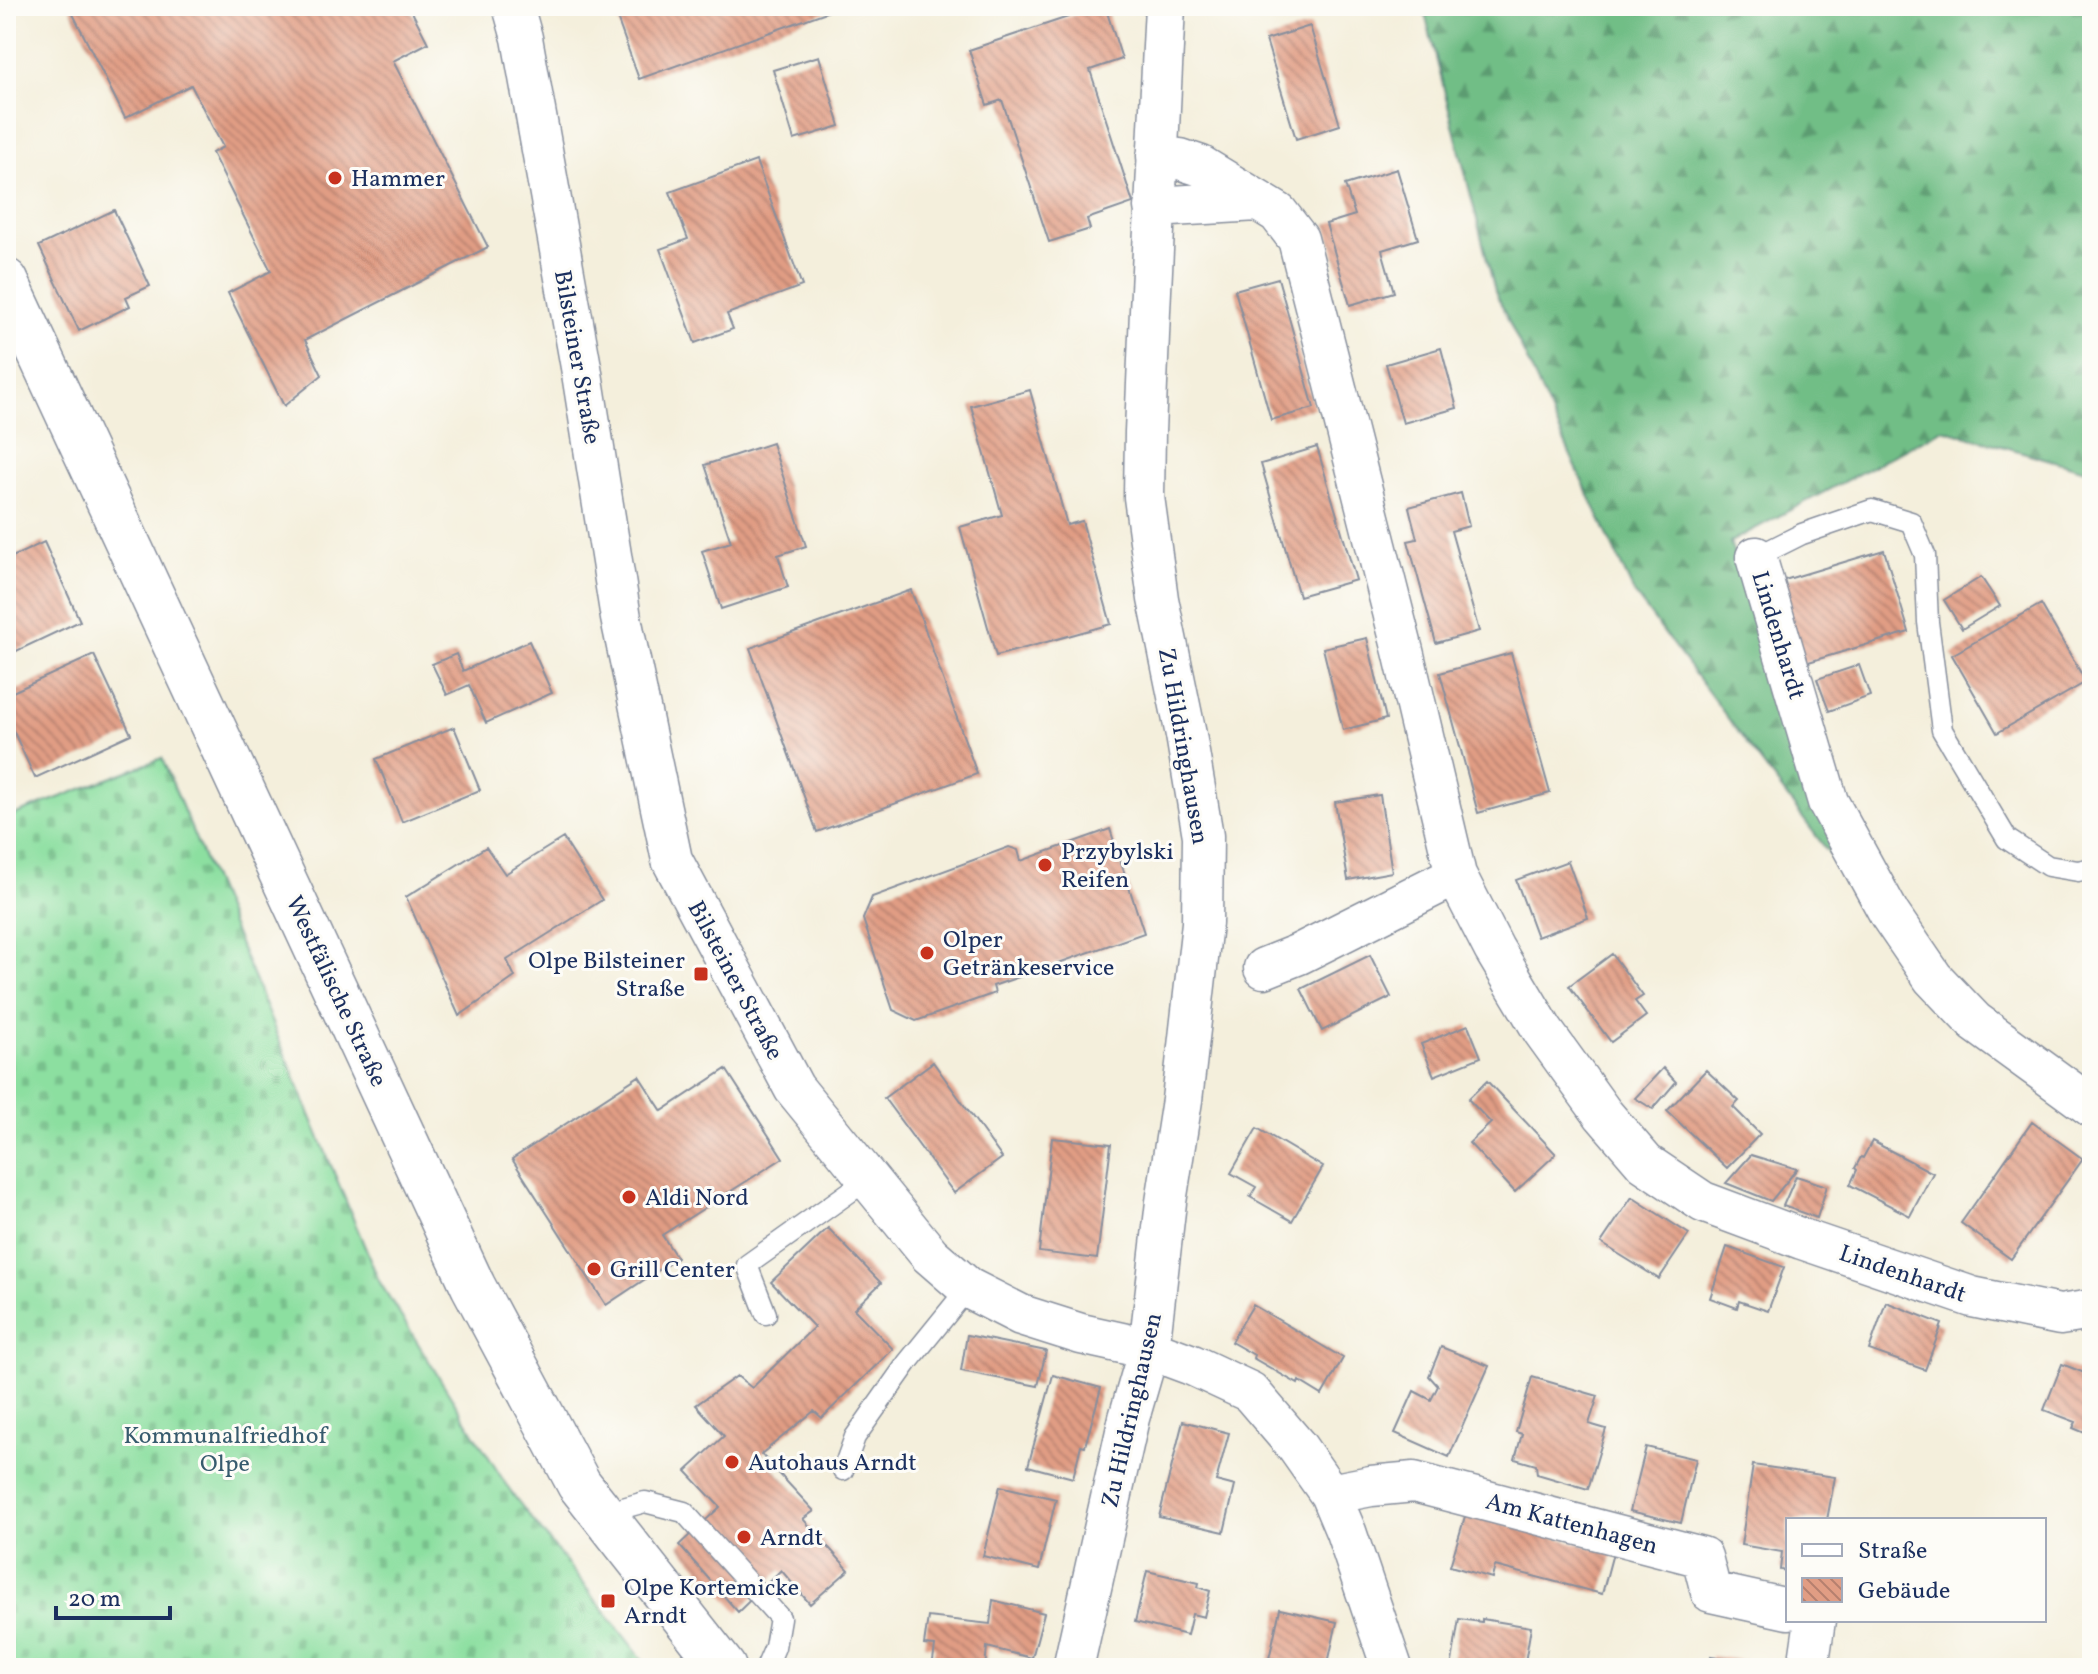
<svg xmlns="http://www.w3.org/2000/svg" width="2098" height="1674" font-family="Vollkorn,serif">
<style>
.forest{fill:url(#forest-firs);stroke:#467672;stroke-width:2}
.cemetery{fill:url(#cemetery-stones);stroke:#54877f;stroke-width:2}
.building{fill:url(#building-back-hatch)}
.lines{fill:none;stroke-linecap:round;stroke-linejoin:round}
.service-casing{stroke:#888f9d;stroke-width:23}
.minor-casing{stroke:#888f9d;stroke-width:43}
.tertiary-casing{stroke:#888f9d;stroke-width:47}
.service{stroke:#fff;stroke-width:20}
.minor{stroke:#fff;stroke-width:40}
.tertiary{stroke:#fff;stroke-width:44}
.poi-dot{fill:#c8321e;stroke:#fdfcf7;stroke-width:3}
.labels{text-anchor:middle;stroke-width:6;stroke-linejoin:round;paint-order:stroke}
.poi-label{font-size:24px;fill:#1b2f5e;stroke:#fdfcf7;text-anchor:start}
.street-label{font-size:24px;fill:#1b2f5e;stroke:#fdfcf7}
.park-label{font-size:24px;fill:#375b6e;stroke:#fdfcf7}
</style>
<defs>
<pattern id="forest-firs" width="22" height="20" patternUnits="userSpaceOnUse" patternTransform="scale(2)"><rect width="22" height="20" fill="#71be86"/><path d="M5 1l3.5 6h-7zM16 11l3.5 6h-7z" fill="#5c9b71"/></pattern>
<pattern id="cemetery-stones" width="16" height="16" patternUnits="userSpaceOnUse" patternTransform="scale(2)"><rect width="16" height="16" fill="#8cdfa0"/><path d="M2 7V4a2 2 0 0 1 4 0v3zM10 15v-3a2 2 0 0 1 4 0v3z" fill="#78c08c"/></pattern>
<pattern id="building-back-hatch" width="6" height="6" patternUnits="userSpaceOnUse" patternTransform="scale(2)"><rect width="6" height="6" fill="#e19d84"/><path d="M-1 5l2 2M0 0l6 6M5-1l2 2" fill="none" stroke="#b6806f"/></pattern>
</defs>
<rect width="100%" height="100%" fill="#fdfcf7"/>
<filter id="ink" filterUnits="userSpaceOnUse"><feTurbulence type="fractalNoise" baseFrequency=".0125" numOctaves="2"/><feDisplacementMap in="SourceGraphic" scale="16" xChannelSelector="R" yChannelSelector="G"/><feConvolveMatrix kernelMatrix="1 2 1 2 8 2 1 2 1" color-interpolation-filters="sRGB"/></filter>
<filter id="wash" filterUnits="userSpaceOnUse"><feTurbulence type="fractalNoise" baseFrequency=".006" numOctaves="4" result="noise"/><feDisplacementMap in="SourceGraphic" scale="32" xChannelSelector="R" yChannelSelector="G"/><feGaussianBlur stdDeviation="1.8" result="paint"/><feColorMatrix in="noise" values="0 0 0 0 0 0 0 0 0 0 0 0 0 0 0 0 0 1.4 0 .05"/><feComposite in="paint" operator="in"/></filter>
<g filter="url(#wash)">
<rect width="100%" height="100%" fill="#f4efdc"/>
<path class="forest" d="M 1423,6 L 2092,6 L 2092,472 L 1943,429 L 1730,542 L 1841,869 L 1634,593 L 1495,291 Z"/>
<path class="cemetery" d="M 162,758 L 379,1281 L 510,1491 L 649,1668 L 6,1668 L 6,818 Z"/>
<g id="blocks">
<path class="building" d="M 69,6 L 409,6 L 428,43 L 393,61 L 488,247 L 305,340 L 322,375 L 284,406 L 228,293 L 271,271 L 212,153 L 223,147 L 191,85 L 125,118 Z
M 640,6 L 843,6 L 639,79 L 616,15 Z
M 1101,6 L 1105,6 L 1122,59 L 1090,70 L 1133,203 L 1087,219 L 1090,229 L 1049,242 L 1002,100 L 987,105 L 969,50 Z
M 1310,26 L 1340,125 L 1296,139 L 1266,40 Z
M 819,56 L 840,126 L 794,140 L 773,70 Z
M 756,161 L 802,286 L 727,314 L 733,329 L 695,343 L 660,249 L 688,239 L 670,192 Z
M 1397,169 L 1418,239 L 1382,250 L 1394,292 L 1350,305 L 1326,224 L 1355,215 L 1345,185 Z
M 114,210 L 150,286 L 126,297 L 130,306 L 79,331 L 39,246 Z
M 1278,278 L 1314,408 L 1271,420 L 1235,290 Z
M 1441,348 L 1457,408 L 1403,423 L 1386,364 Z
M 1030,390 L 1067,525 L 1082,521 L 1111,624 L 996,656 L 960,527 L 1002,515 L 971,406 Z
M 772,443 L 806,546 L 778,555 L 788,587 L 721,609 L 702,551 L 731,542 L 705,465 Z
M 1317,447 L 1356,580 L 1299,596 L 1261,464 Z
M 1461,493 L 1469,526 L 1451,531 L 1479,631 L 1436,643 L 1408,541 L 1417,539 L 1409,507 Z
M 44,542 L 80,621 L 6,656 L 6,560 Z
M 1884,550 L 1909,632 L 1802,664 L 1778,582 Z
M 1981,577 L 2000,606 L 1962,629 L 1944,600 Z
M 911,590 L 977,774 L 817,832 L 750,648 Z
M 2041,604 L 2086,682 L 1997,733 L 1952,655 Z
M 1367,638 L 1386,719 L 1343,730 L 1323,648 Z
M 529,641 L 552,693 L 486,723 L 469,685 L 447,695 L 432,664 L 456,654 L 463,671 Z
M 1511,653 L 1550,793 L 1478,813 L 1440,673 Z
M 94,655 L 131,734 L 35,778 L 6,715 L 6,695 Z
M 1859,665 L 1870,696 L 1829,711 L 1817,679 Z
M 454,727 L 480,790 L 402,822 L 376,759 Z
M 1380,795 L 1392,872 L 1348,880 L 1335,802 Z
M 1110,829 L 1144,933 L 993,986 L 995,993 L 916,1021 L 893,1010 L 863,919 L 872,897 L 1009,847 L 1018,850 L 1021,861 Z
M 563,838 L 602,900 L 507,960 L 515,977 L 459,1016 L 406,897 L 486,847 L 505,874 Z
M 1568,861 L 1588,918 L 1537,937 L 1516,880 Z
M 1612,954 L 1643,996 L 1635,1001 L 1646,1016 L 1611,1042 L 1569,986 Z
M 1370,955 L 1391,997 L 1322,1031 L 1301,989 Z
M 1468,1025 L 1481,1057 L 1434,1076 L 1421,1044 Z
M 933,1062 L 1002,1158 L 954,1193 L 884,1098 Z
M 1663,1068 L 1676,1082 L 1653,1109 L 1635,1098 Z
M 726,1069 L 783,1158 L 662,1235 L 677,1258 L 606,1305 L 512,1159 L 639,1076 L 662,1111 Z
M 1706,1070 L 1739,1101 L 1733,1107 L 1760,1134 L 1727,1168 L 1667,1111 Z
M 1487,1081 L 1556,1154 L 1515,1192 L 1469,1143 L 1491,1123 L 1468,1099 Z
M 2032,1122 L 2083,1159 L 2011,1259 L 1961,1223 Z
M 1257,1128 L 1323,1167 L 1292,1221 L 1250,1197 L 1256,1187 L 1231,1173 Z
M 1052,1138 L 1111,1144 L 1097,1259 L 1039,1252 Z
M 1872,1141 L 1933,1173 L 1910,1216 L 1850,1185 L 1857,1170 L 1855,1168 L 1861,1157 L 1863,1158 Z
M 1751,1155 L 1797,1169 L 1771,1201 L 1726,1183 Z
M 1796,1176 L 1827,1186 L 1817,1218 L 1783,1206 Z
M 1632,1197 L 1689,1234 L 1659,1279 L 1601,1243 Z
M 828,1228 L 881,1283 L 854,1309 L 893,1349 L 822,1418 L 814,1411 L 761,1454 L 814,1511 L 803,1519 L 849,1570 L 810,1604 L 781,1570 L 738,1612 L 679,1545 L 720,1507 L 686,1471 L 724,1436 L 696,1405 L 737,1376 L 752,1388 L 814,1327 L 771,1282 Z
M 1727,1247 L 1784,1267 L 1768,1311 L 1739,1301 L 1737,1308 L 1710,1298 Z
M 1886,1302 L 1942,1324 L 1925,1370 L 1869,1350 Z
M 1253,1305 L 1343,1358 L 1322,1395 L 1299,1381 L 1298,1384 L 1253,1358 L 1254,1355 L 1231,1342 Z
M 967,1335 L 1046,1351 L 1038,1386 L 961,1371 Z
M 1441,1347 L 1489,1366 L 1449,1457 L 1395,1433 L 1414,1391 L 1431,1400 L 1438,1386 L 1429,1376 Z
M 2062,1364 L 2092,1376 L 2092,1436 L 2073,1428 L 2076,1422 L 2044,1410 Z
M 1053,1375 L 1101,1388 L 1085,1446 L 1081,1445 L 1073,1478 L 1028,1466 Z
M 1532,1377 L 1598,1396 L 1589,1424 L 1606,1429 L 1588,1489 L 1537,1474 L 1536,1465 L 1515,1459 L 1522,1434 L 1516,1432 Z
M 1183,1421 L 1229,1433 L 1216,1481 L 1235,1486 L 1224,1532 L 1159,1517 Z
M 1646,1447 L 1696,1459 L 1681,1523 L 1630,1511 Z
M 1753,1465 L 1835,1477 L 1827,1520 L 1788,1520 L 1788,1571 L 1780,1570 L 1782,1552 L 1741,1545 Z
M 1000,1486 L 1056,1499 L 1039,1570 L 983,1556 Z
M 1466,1513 L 1613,1553 L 1602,1594 L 1495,1566 L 1492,1578 L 1450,1566 Z
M 1147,1571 L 1199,1583 L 1198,1587 L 1210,1591 L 1204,1617 L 1192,1614 L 1187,1635 L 1135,1622 Z
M 993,1600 L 1044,1613 L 1032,1658 L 987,1647 L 985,1668 L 932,1668 L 935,1646 L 924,1645 L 928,1617 L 990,1624 Z
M 1280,1609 L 1337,1622 L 1327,1668 L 1267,1668 Z
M 1459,1619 L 1482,1622 L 1482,1619 L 1531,1627 L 1524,1668 L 1451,1668 Z
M 1711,1656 L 1768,1664 L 1767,1668 L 1710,1668 Z"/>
</g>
</g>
<g filter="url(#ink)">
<use href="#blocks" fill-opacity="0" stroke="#888f9d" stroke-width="2"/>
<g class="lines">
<g class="service-casing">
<path id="service" d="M 1756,557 L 1802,534 L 1872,510 L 1911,522 L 1925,555 L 1928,622 L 1942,730 L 2007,839 L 2048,866 L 2078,871 L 2092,868
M 766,1314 L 747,1265 L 868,1179
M 843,1470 L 855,1437 L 908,1362 L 968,1288
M 601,1514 L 645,1502 L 684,1512 L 780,1618 L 775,1647 L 766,1668"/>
</g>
<g class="minor-casing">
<path id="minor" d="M 513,6 L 522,38 L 581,367 L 621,618 L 672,860 L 794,1088 L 930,1255 L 968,1288 L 1021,1315 L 1081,1334 L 1149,1349 L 1192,1365 L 1250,1392 L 1297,1447 L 1330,1494 L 1346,1532 L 1392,1668
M 1157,156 L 1180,159 L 1201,166 L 1278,213 L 1298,239 L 1403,651 L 1456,875 L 1494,949 L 1543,1031 L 1603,1114 L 1645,1163 L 1703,1202 L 1802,1239 L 1972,1297 L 2060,1315 L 2092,1310
M 1154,207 L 1258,201
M 1756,557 L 1828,802 L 1890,915 L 1933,978 L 1975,1022 L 2092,1107
M 1264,968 L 1299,954 L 1456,875
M 1330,1494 L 1371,1486 L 1414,1482 L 1702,1557 L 1711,1592 L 1788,1609
M 1073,1668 L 1129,1418 L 1149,1349 L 1166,1202 L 1182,1100 L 1202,923 L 1203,836 L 1186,735 L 1158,599 L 1144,497 L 1145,432 L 1150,311 L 1165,6
M 1808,1668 L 1815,1620"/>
</g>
<g class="tertiary-casing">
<path id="tertiary" d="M 6,281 L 473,1286 L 579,1484 L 724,1668"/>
</g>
<use href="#service" class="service"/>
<use href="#minor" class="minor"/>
<use href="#tertiary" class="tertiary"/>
</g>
</g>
<g class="poi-dot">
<circle cx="335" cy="178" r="8"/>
<circle cx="1045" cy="865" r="8"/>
<circle cx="927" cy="953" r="8"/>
<rect x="693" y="966" width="16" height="16" rx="4"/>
<circle cx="629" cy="1197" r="8"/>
<circle cx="594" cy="1269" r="8"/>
<circle cx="732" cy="1462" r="8"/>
<circle cx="744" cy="1537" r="8"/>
<rect x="600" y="1593" width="16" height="16" rx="4"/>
</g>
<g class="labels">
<g class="poi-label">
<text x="351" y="186">Hammer</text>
<text x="1061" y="859">Przybylski<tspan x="1061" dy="28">Reifen</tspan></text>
<text x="943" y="947">Olper<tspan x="943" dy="28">Getränkeservice</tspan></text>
<text x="685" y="968" text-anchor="end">Olpe Bilsteiner<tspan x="685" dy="28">Straße</tspan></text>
<text x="645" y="1205">Aldi Nord</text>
<text x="610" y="1277">Grill Center</text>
<text x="748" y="1470">Autohaus Arndt</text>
<text x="760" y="1545">Arndt</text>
<text x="624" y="1595">Olpe Kortemicke<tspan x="624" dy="28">Arndt</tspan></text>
</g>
<g class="street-label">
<text transform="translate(578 357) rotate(80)" y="8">Bilsteiner Straße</text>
<text transform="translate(1779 635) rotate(73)" y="8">Lindenhardt</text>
<text transform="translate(1184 746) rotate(80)" y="8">Zu Hildringhausen</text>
<text transform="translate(736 980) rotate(62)" y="8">Bilsteiner Straße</text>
<text transform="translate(337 991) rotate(65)" y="8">Westfälische Straße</text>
<text transform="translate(1903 1273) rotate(19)" y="8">Lindenhardt</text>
<text transform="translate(1131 1410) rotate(-77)" y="8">Zu Hildringhausen</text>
<text transform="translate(1572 1523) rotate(15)" y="8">Am Kattenhagen</text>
</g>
<g class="park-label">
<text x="225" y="1443">Kommunalfriedhof<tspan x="225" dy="28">Olpe</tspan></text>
</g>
</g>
<rect width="2098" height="1674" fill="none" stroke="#fdfcf7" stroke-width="32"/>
<rect x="1786" y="1518" width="260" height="104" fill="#fdfcf7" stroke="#a3aaba" stroke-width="2"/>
<rect x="1802" y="1544" width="40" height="12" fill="#ffffff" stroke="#a3aaba" stroke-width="2"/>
<text x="1858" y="1558" font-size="24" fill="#1b2f5e">Straße</text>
<rect x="1802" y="1578" width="40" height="24" fill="url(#building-back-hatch)" stroke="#a3aaba" stroke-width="2"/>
<text x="1858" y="1598" font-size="24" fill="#1b2f5e">Gebäude</text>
<path d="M56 1606v12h114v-12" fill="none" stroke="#1b2f5e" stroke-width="4"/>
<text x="68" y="1606" font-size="24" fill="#1b2f5e" stroke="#fdfcf7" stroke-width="6" paint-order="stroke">20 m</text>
</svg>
